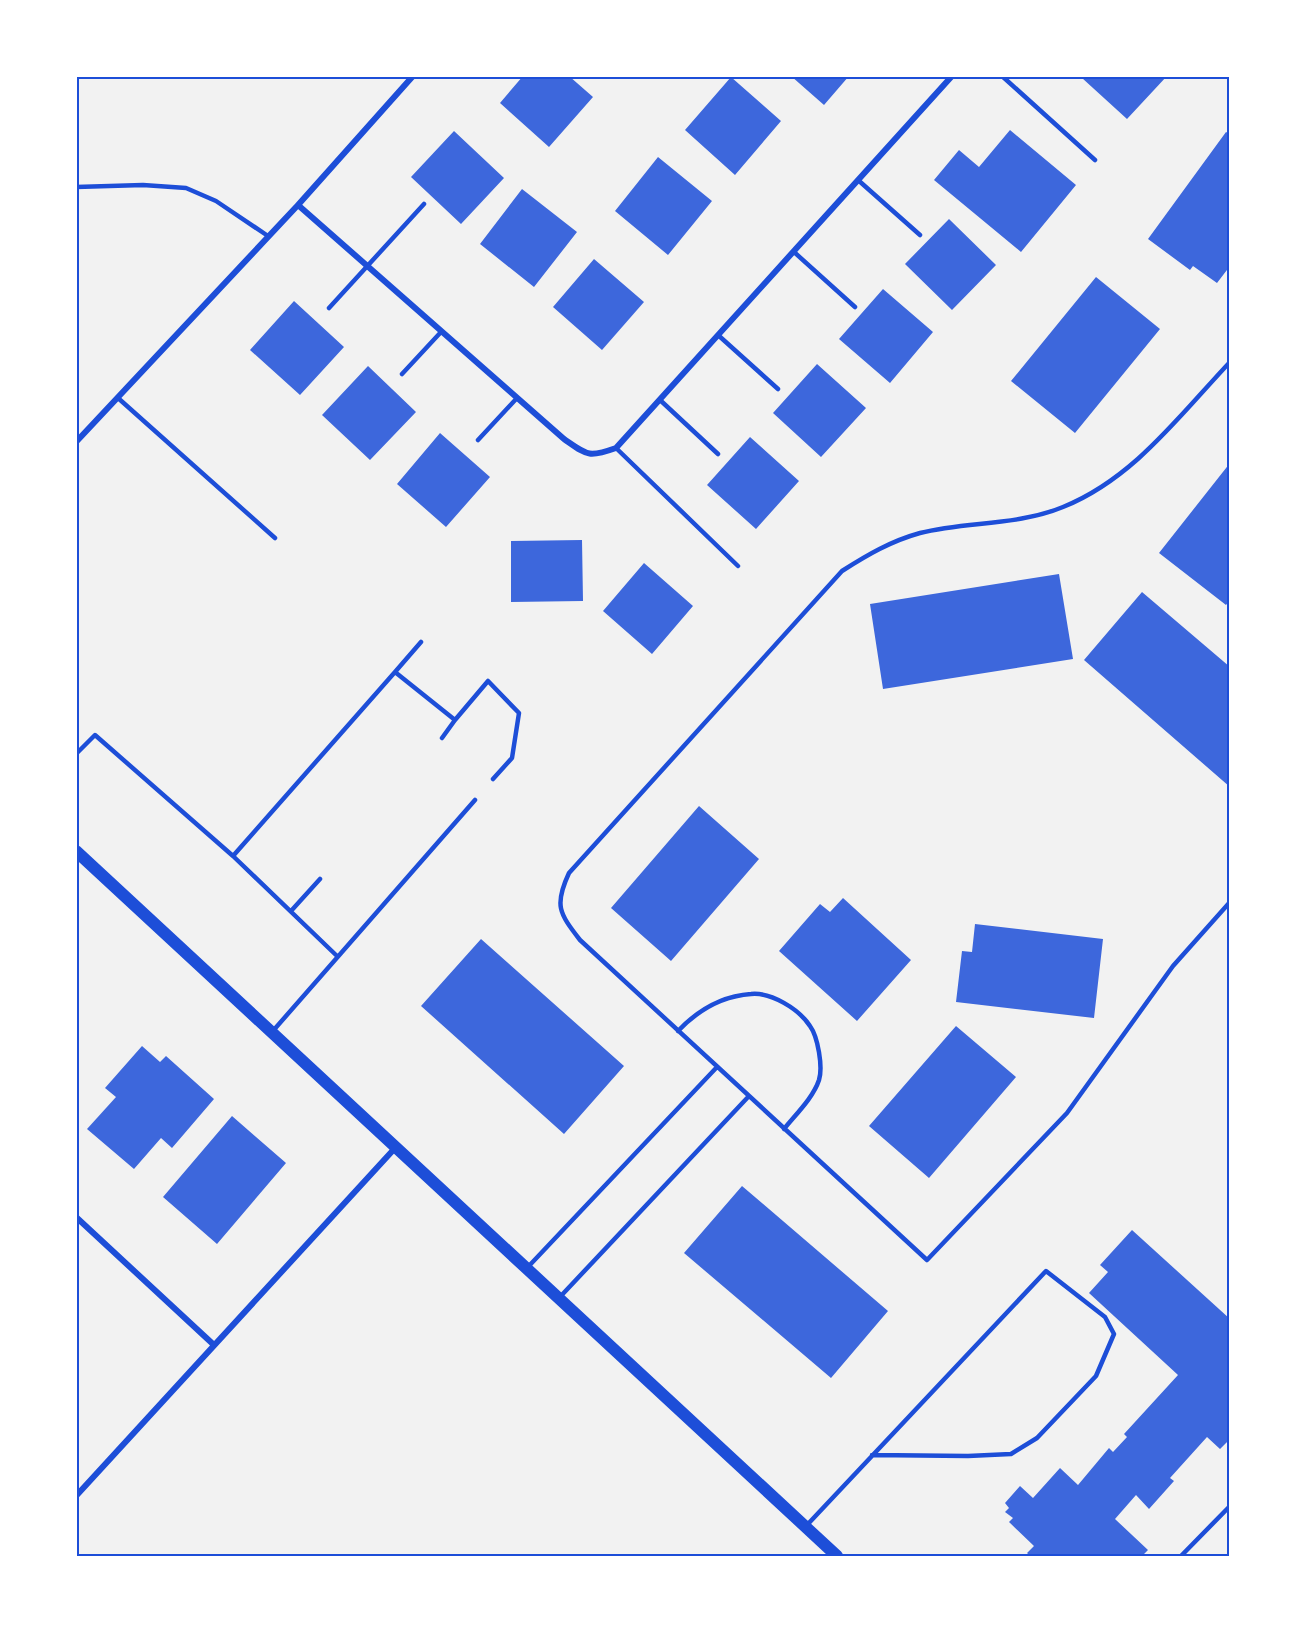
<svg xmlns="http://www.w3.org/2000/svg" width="1306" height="1633" font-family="'Varela Round',sans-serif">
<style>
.building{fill:#3d67dc}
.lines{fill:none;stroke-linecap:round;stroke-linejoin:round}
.service{stroke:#1d4ed8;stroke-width:4.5}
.minor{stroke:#1d4ed8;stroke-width:6}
.secondary{stroke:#1d4ed8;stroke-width:12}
.neatline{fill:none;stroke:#1d4ed8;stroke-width:2}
</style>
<rect width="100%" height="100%" fill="#f2f2f2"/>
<path class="building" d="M 523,76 L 569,76 L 593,97 L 549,147 L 500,103 Z
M 791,76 L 849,76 L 824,105 Z
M 1083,76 L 1167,76 L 1127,119 L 1082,78 Z
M 731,77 L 781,121 L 735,175 L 685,130 Z
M 1010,130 L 1076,185 L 1021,252 L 934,180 L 959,150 L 979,167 Z
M 454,131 L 504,178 L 461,224 L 411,177 Z
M 1226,132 L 1230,134 L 1230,266 L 1217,283 L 1193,266 L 1190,270 L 1148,239 Z
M 658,157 L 712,201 L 668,255 L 615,211 Z
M 522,189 L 577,232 L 534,287 L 480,244 Z
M 949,219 L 996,265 L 952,310 L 905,264 Z
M 594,259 L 644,302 L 602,350 L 553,307 Z
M 1096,277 L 1160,329 L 1075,433 L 1011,381 Z
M 883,289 L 933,332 L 890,383 L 839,339 Z
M 294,301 L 344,347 L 300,395 L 250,350 Z
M 817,364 L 866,408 L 821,457 L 773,413 Z
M 368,366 L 416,412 L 370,460 L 322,415 Z
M 440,433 L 490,477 L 446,527 L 397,484 Z
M 750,437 L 799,481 L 756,529 L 707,485 Z
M 1230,463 L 1230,600 L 1226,605 L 1159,553 Z
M 582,540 L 583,601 L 511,602 L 511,541 Z
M 644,563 L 693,606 L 652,654 L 603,611 Z
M 1059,574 L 1073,659 L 883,689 L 870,604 Z
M 1142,592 L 1230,667 L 1230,787 L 1084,660 Z
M 699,806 L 759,859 L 671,961 L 611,908 Z
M 843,898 L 911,960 L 857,1021 L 779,951 L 820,904 L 830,912 Z
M 975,924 L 1103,939 L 1094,1018 L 956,1002 L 962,951 L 972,952 Z
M 481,939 L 624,1066 L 564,1134 L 421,1006 Z
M 956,1026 L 1016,1077 L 929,1178 L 869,1126 Z
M 142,1046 L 160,1062 L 166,1056 L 214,1099 L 172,1148 L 161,1138 L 134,1169 L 87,1129 L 116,1097 L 105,1088 Z
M 232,1116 L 286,1163 L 217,1244 L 163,1197 Z
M 742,1186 L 888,1311 L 831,1378 L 684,1253 Z
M 1132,1230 L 1230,1319 L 1230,1385 L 1227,1388 L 1230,1390 L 1230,1439 L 1220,1449 L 1207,1437 L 1170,1478 L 1174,1481 L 1149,1509 L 1136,1495 L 1115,1519 L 1148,1550 L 1142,1556 L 1030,1556 L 1027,1553 L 1034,1546 L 1009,1522 L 1013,1518 L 1005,1512 L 1009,1508 L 1005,1503 L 1020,1486 L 1033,1498 L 1060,1468 L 1078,1485 L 1109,1448 L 1113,1452 L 1127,1437 L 1124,1434 L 1178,1375 L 1089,1293 L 1108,1272 L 1100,1265 Z"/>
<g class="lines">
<path class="service" d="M 1002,76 L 1095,160
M 858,180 L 920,235
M 76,187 L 143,185 L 186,188 L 216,201 L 268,236
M 794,252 L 855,307
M 329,308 L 424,204
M 718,335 L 778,389
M 1230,362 C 1179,416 1133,479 1063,507 C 1017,526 967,521 920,533 C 891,541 867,555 842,571 L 569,873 C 554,905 559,913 580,940 L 927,1260 L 1067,1113 L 1173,966 L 1230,902
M 402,374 L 441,332
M 118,398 L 275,538
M 660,400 L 718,454
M 478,440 L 517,398
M 616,448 L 738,566
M 395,672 L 421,642
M 442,738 L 455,720
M 76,754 L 95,735 L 233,856 L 395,672 L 455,720 L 488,681 L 519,713 L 512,758 L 493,779
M 233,856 L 337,956
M 291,911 L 320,879
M 678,1031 C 697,1011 722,996 751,994 C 771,992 799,1009 810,1026 C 818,1037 823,1067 819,1080 C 813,1098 796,1114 784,1129
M 272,1032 L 475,800
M 527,1268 L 717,1067
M 559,1298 L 749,1096
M 807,1525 L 1046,1271 L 1105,1317 L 1114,1334 L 1096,1376 L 1037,1438 L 1011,1454 L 968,1456 L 872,1455
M 1181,1556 L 1230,1506"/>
<path class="minor" d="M 298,205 L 564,439 C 587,455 588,458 616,448 L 952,76
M 76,442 L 298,205 L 413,76
M 76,1217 L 214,1345
M 76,1496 L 396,1147"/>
<path class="secondary" d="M 76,851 L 837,1556"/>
</g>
<rect width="1306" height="1633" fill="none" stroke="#ffffff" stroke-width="156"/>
<rect x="78" y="78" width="1150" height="1477" class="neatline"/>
</svg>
